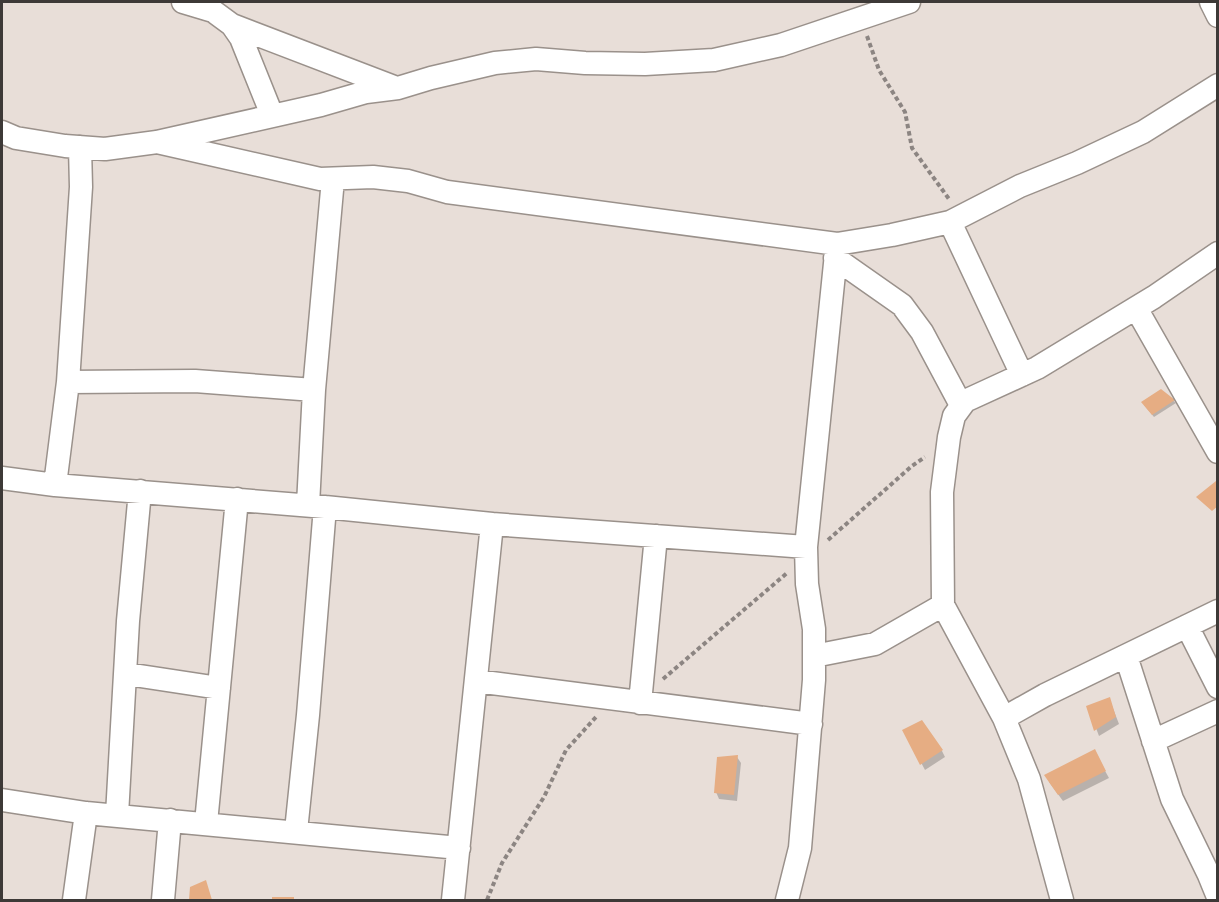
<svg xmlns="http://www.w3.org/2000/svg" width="1219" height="902" font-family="Manrope,sans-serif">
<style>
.shadow{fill:#0003}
.building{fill:#e6ad83}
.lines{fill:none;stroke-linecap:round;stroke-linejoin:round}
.street-casing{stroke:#9a918b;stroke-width:25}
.path{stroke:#8c8582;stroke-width:4;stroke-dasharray:4.5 3;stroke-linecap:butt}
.street{stroke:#fff;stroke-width:22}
</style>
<rect width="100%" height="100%" fill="#e8ded8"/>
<path class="shadow" d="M 1161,390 L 1176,403 L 1154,417 L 1144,405 Z
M 1109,698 L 1119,724 L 1099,736 L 1088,707 Z
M 904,730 L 942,751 L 945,757 L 925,770 Z
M 1094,751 L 1109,778 L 1063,801 L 1049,782 Z
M 737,757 L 741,763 L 737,801 L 719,799 L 716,792 Z"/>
<path class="building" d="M 1161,389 L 1175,400 L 1152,415 L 1141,402 Z
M 1216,481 L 1218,484 L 1218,506 L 1212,511 L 1196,497 Z
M 1110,697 L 1116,717 L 1094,731 L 1086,706 Z
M 922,720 L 943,750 L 920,765 L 902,730 Z
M 1095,749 L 1106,771 L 1058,795 L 1044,775 Z
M 738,755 L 734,795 L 714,793 L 717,757 Z
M 206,880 L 212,900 L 189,900 L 190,887 Z
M 272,897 L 294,897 L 294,900 L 272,900 Z"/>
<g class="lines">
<g class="street-casing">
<path id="street" d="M 183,2 L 213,11 L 232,25 L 394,87
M 1211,2 L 1218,16
M 232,25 L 241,38 L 272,115
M 2,132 L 16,138 L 65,146 L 105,149 L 157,142 L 321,105 L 366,92 L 398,88 L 431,78 L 495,63 L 536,59 L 585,63 L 645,64 L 714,60 L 781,45 L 909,2
M 157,142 L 320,179 L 373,177 L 408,181 L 447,192 L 837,244 L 892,235 L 950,222 L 1020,186 L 1077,163 L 1143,132 L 1218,85
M 950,222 L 1022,375
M 835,258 L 902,305 L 922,332 L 961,405
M 1136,308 L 1218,452
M 68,382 L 195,381 L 314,390
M 2,478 L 55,485 L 325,507 L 492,524 L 806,547
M 55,485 L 68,382 L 81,187 L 80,147
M 308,505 L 314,390 L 333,179
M 1187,626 L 1218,687
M 814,656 L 875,644 L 943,605
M 1126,656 L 1172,799 L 1209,875 L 1218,897
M 127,674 L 219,688
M 476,681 L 811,724
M 640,703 L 656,536
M 1004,718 L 1045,695 L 1218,611
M 1153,741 L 1218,711
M 2,800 L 86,813 L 459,848
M 117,815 L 128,621 L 140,491
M 206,823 L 237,499
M 296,831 L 308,715 L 325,507
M 74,900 L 86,813
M 163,900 L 170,820
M 453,900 L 492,524
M 787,900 L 800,848 L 814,680 L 814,629 L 807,584 L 806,547 L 837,244
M 1062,900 L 1029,779 L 1004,718 L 943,605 L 942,492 L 949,437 L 954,416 L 965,401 L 1037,368 L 1154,297 L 1218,253"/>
</g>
<path class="path" d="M 867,36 L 879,70 L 905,112 L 912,148 L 949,199
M 828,540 L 912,466 L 925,457
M 663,679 L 787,573
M 487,900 L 502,863 L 544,797 L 566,750 L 596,717"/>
<use href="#street" class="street"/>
</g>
<rect width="1219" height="902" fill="none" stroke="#3d3937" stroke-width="6"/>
</svg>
